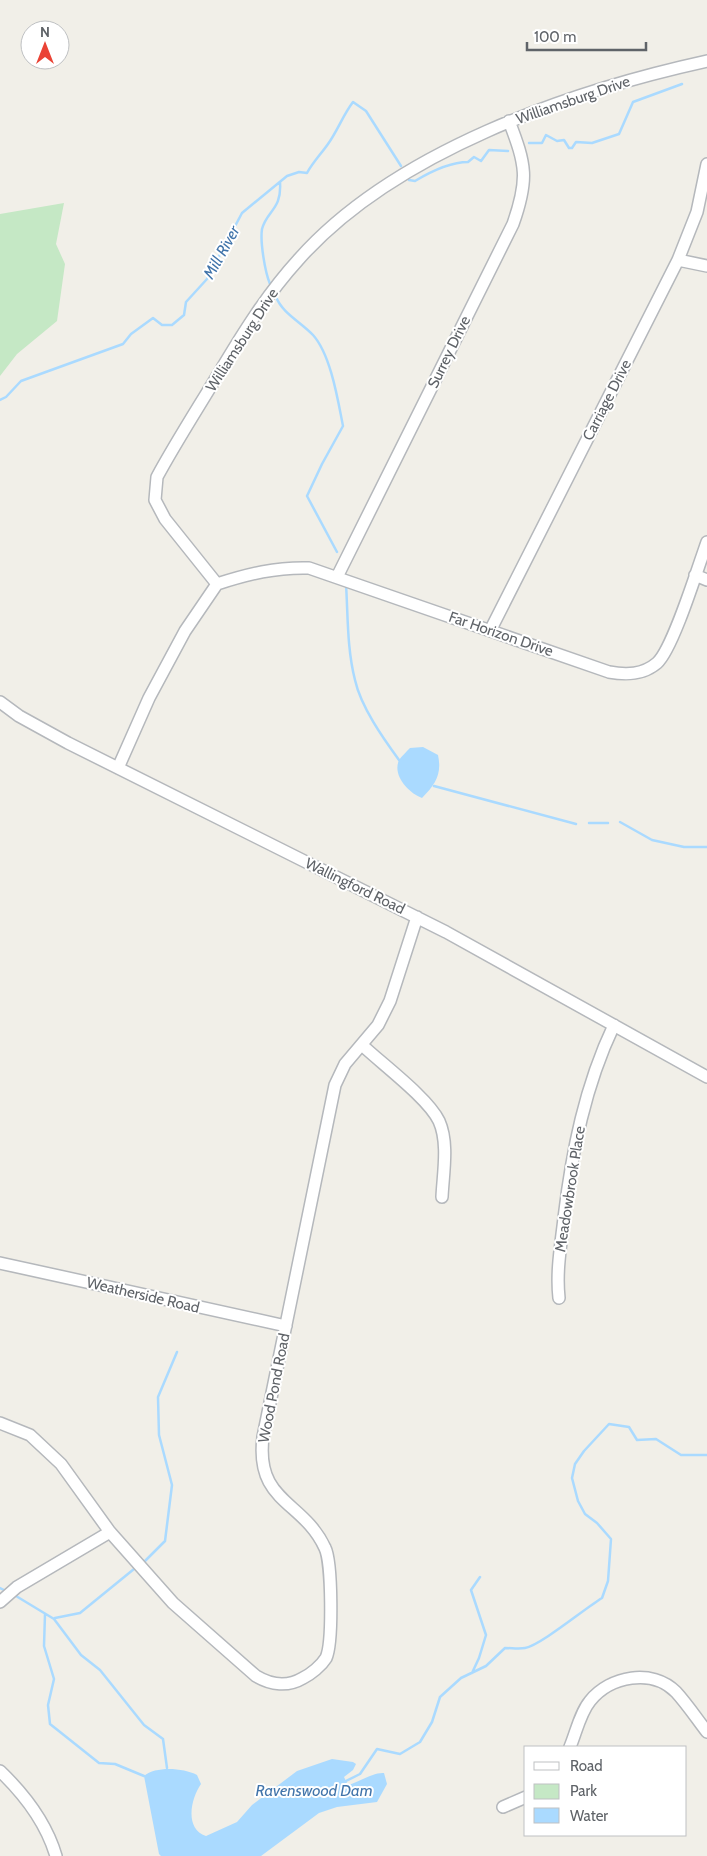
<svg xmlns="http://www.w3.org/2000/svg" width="707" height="1856" font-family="Cabin,sans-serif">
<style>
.green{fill:#c5e8c5}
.water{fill:#aadaff}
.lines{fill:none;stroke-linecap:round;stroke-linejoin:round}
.stream{stroke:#aadaff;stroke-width:2.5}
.minor-casing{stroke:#b5b8bc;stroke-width:14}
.minor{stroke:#fff;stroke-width:11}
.labels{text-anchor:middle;stroke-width:4;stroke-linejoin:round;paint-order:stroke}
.street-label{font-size:15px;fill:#5f6368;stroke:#fff}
.water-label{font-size:16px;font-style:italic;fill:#4174aa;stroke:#fff}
</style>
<rect width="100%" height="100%" fill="#f1efe8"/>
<path class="green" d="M 64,203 L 56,244 L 65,264 L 57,321 L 17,354 L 0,376 L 0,214 Z"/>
<path class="water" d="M 423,747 L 438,755 C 442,774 436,784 422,798 C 409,793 392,776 399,760 C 402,756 407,751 410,748 Z
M 332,1759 L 353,1762 L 356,1764 L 353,1770 L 344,1777 L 348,1785 C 359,1782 374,1772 384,1773 L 387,1784 L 377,1802 L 337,1807 L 319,1813 L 261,1856 L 161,1856 L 159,1854 L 144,1776 C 156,1766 183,1768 197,1775 L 201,1784 C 191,1798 184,1829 206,1836 L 237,1822 L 252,1805 L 297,1771 Z"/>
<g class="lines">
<path class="stream" d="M 529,143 L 542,143 L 546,135 L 557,141 L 564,140 L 569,148 L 572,148 L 576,142 L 592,143 L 619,134 L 633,102 L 682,84
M 409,180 L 415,181 C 430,172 450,162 468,162 L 474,157 L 481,161 L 489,150 L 508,151
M 270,284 C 265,272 260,242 262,229 C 267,210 282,210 280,182
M 276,297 C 283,314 301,322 313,335 C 331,355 338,401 343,426 L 322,464 L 307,496 L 337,552
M 0,400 L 6,397 L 21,381 L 123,344 L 131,334 L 153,318 L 162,325 L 172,325 L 184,315 L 186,302 L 207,279 L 242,213 L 287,176 L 299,172 L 307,173 C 313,162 321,154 328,144 C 338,130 343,115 353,102 L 366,111 L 401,166
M 346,584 C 348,616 347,649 355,680 C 361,707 383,738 399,760
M 434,786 L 576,824
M 620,822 L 652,840 L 684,847 L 707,847
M 589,823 L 608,823
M 145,1561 L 165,1541 L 172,1485 L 159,1435 L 158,1397 L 177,1352
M 0,1588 L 4,1590
M 16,1596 L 54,1619 L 81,1655 L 100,1670 L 144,1725 L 163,1739 L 167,1768
M 45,1614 L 44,1646 L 54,1679 L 48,1705 L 50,1724 L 99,1763 L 115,1764 L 144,1776
M 55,1618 L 80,1613 L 134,1569
M 472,1673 L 479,1658 L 486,1635 L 471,1590 L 480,1577
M 344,1782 L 360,1774 L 377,1749 L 400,1754 L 420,1742 L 432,1722 L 440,1697 L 461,1678 L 486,1666 L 505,1648 C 512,1648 519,1649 525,1648 C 541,1645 584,1609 602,1598 L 608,1581 L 611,1539 L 597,1523 L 585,1514 L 578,1501 L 572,1478 L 575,1464 L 584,1451 L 609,1424 L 629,1427 L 637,1440 L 656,1439 L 681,1455 L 707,1455"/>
<g class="minor-casing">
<path id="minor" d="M 678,260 L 707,266
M 695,575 L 707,580
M 337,577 L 513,224 C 529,179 526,165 509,121
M 217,584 L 165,519 L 155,500 L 157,477 C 176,442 198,408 219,373 C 243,333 267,294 299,259 C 394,152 570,91 707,61
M 217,584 C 248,574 276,567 309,568 L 609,672 C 626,675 643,675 657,663 C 673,649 698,567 707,542
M 491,629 L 678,260 L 697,212 L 707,164
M 0,702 L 19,716 L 68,743 L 446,932 L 707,1077
M 118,768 L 149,698 L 185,631 L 217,584
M 362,1045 C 382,1064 428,1098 439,1121 C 449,1143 443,1174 442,1197
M 0,1263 L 286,1326
M 559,1298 C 556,1271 561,1245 564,1218 C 572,1151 585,1086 614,1025
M 0,1423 L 30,1435 L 61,1464 L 110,1532 L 173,1603 L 256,1676 C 271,1685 288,1687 303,1678 C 311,1674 321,1666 326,1658 C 333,1643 332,1562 325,1548 C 303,1500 255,1503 263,1437 L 335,1085 L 345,1064 L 378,1025 L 390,1001 L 417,917
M 0,1602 L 17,1587 L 110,1532
M 570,1747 C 576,1733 580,1713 590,1701 C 610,1676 652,1668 676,1692 C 687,1704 697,1719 707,1732
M 0,1771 C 25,1795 46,1822 56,1856
M 503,1807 L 526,1797"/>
</g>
<use href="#minor" class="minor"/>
</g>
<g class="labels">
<g class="street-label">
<text transform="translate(573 100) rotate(-19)" y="5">Williamsburg Drive</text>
<text transform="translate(242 340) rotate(-57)" y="5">Williamsburg Drive</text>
<text transform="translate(449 352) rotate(-64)" y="5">Surrey Drive</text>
<text transform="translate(607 400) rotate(-63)" y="5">Carriage Drive</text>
<text transform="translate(501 634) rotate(19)" y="5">Far Horizon Drive</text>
<text transform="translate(355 886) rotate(26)" y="5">Wallingford Road</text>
<text transform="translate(570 1189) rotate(-81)" y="5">Meadowbrook Place</text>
<text transform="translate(143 1295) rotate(13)" y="5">Weatherside Road</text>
<text transform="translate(274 1388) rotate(-79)" y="5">Wood Pond Road</text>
</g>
<g class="water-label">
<text transform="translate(221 252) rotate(-61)" y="6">Mill River</text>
<text x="314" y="1796">Ravenswood Dam</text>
</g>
</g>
<rect x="524" y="1746" width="162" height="90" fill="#ffffff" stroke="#bfc1c3"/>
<rect x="534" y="1762" width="25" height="8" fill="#ffffff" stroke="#bfc1c3"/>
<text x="570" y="1771" font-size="15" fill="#5f6368">Road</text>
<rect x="534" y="1784" width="25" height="15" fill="#c5e8c5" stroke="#bfc1c3"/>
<text x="570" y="1796" font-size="15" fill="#5f6368">Park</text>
<rect x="534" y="1808" width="25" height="15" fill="#aadaff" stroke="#bfc1c3"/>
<text x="570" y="1821" font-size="15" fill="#5f6368">Water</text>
<g transform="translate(45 45)"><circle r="24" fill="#ffffff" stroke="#bfc1c3"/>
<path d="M0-4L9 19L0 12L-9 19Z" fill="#ea4335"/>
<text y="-8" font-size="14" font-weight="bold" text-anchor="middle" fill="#5f6368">N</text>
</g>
<path d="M527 42v8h119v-8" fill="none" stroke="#5f6368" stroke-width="2.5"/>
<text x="534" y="42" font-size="15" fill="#5f6368" stroke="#ffffff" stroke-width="4" paint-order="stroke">100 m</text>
</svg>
